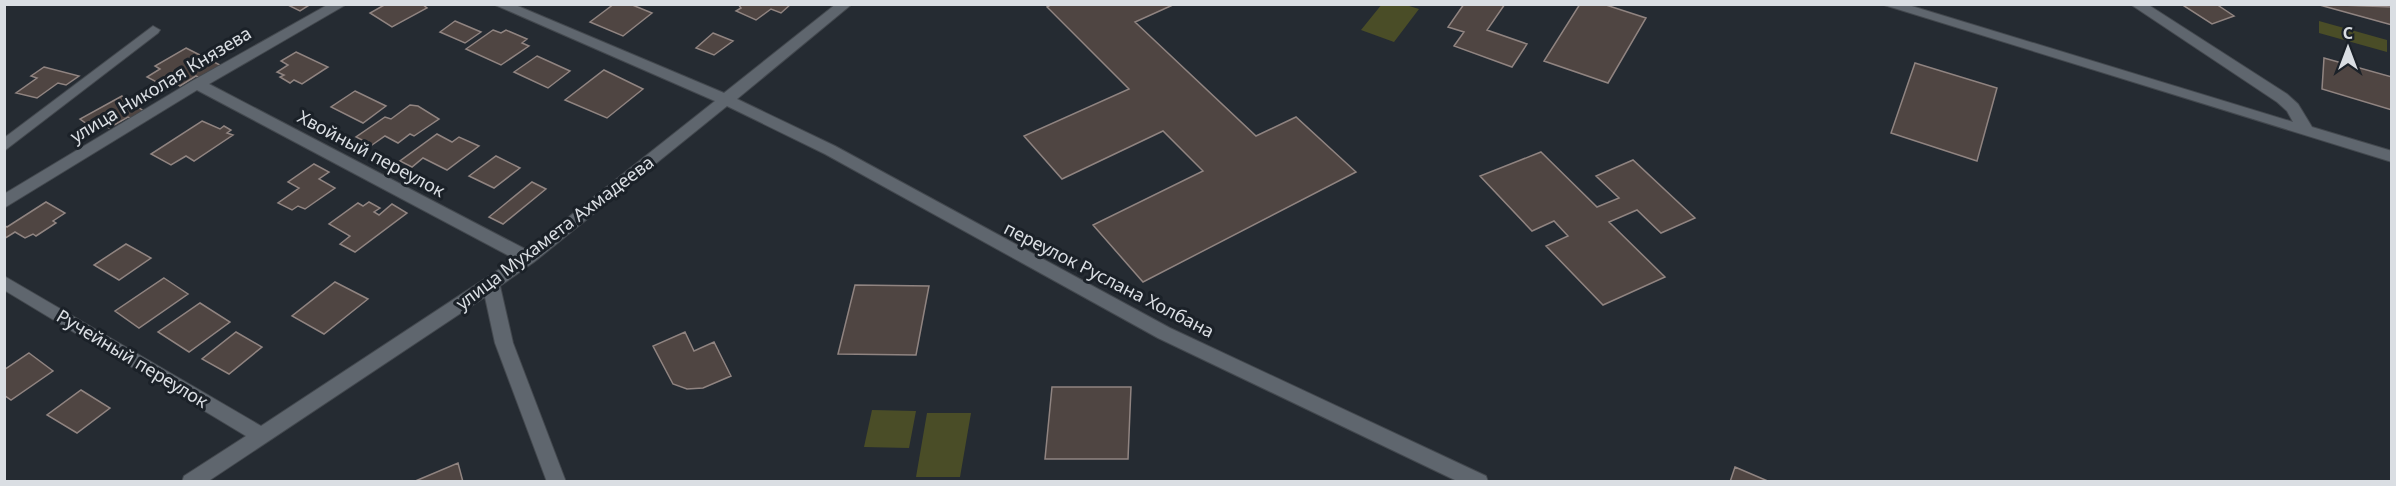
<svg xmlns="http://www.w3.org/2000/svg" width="2396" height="486" font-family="'Noto Sans',sans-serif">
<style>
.green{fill:#4a4d27}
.building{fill:#4f4542;stroke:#908481;stroke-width:1.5}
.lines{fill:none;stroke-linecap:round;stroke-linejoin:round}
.minor-casing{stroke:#43484e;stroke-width:2}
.minor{fill:#5f666e;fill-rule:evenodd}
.labels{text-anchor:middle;stroke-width:6;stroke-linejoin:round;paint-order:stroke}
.street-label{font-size:18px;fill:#dadee3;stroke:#1b2128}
</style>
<rect width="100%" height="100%" fill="#252b32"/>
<path class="green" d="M 1382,4 L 1406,5 L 1419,9 L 1394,42 L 1361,30 Z
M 2319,21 L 2387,40 L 2387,52 L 2319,33 Z
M 872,410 L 916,411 L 909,448 L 864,447 Z
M 927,413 L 971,413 L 960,477 L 916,477 Z"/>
<path class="building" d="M 286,4 L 311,4 L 300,11 Z
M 386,4 L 422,4 L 427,8 L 392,27 L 370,13 Z
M 614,4 L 630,4 L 652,13 L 623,36 L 590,22 Z
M 738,4 L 791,4 L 781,13 L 771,9 L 756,20 L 736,11 L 741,8 Z
M 1052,4 L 1175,4 L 1135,22 L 1256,136 L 1296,117 L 1356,172 L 1143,282 L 1093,225 L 1203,171 L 1163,131 L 1062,179 L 1024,136 L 1129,89 L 1047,7 Z
M 1464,4 L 1505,4 L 1487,30 L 1527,44 L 1512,67 L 1454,46 L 1464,32 L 1448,27 Z
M 1580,4 L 1603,4 L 1646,18 L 1608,83 L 1544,61 Z
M 2181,4 L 2216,4 L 2234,16 L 2212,24 Z
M 2316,4 L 2392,7 L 2392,25 Z
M 455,21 L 481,32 L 465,43 L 440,32 Z
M 493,30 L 501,33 L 506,30 L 527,39 L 522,43 L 529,46 L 501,65 L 466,49 Z
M 713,33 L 733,41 L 714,55 L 696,48 Z
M 186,48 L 222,66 L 201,79 L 196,76 L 180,86 L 176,83 L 168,88 L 147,77 L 160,69 L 155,66 Z
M 296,52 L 328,67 L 302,84 L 294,80 L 290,83 L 280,77 L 284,75 L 277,72 L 288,65 L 281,61 Z
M 537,56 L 570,71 L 548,88 L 514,72 Z
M 2324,58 L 2392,77 L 2392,110 L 2322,89 Z
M 1915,63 L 1997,88 L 1977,161 L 1891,133 Z
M 44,67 L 79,76 L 66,85 L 58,83 L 37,98 L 16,93 L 37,78 L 31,76 Z
M 604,70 L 643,89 L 607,118 L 565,100 Z
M 355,91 L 386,106 L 363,123 L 331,107 Z
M 122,96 L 145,112 L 132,119 L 128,117 L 109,128 L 106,126 L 97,131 L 80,119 Z
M 410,105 L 418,106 L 439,119 L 414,136 L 410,134 L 398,143 L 385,136 L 372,145 L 356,137 L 385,117 L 391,119 Z
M 202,121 L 220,129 L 224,126 L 231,130 L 227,133 L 233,135 L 194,161 L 186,156 L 171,165 L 151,154 Z
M 437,134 L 452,142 L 459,137 L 479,146 L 447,170 L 423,158 L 412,167 L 400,161 Z
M 1541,152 L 1597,207 L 1619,198 L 1596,176 L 1633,160 L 1695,218 L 1661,233 L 1637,210 L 1609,222 L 1665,277 L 1603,305 L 1546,246 L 1568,236 L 1554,221 L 1532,231 L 1480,176 Z
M 496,156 L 520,168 L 494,188 L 469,176 Z
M 314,164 L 329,172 L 319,179 L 335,188 L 305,209 L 298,206 L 292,210 L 278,203 L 299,188 L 288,182 Z
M 532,182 L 546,189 L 503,224 L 489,217 Z
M 46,202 L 65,213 L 53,221 L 56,223 L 36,236 L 33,234 L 25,238 L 15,232 L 4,239 L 4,225 L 7,227 Z
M 369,202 L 380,208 L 374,212 L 379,215 L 392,204 L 407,213 L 355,252 L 340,244 L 350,236 L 329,224 L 358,203 L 363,206 Z
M 126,244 L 151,258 L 119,280 L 94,265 Z
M 164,278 L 188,294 L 139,328 L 115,311 Z
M 335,282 L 368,299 L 324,334 L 292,316 Z
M 855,285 L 929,286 L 916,355 L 838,354 Z
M 200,303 L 230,322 L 189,352 L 158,332 Z
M 236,332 L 262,347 L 229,374 L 202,359 Z
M 685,332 L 694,351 L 714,342 L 731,376 L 703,388 L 687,389 L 673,384 L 653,346 Z
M 29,353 L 53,371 L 11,400 L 4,395 L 4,370 Z
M 1052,387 L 1131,387 L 1128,459 L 1045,459 Z
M 81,390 L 110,408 L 77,433 L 47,415 Z
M 458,463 L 463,482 L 413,482 Z
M 1735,467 L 1770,482 L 1730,482 Z"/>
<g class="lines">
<g class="minor-casing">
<path id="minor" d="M 329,4 L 347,4 L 209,84 L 527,250 L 715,101 L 493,4 L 513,4 L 724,93 L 836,4 L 852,4 L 737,99 L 835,146 L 1170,328 L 1486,476 L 1488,482 L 1459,482 L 1158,338 L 825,154 L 727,106 L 534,262 L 500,286 L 513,343 L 566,482 L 547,482 L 495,343 L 485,297 L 207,482 L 182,482 L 184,476 L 246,436 L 4,290 L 4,276 L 261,426 L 515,259 L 197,90 L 4,208 L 4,194 L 192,81 Z
M 1881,4 L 1905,4 L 2293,122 L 2287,111 L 2277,102 L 2130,4 L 2147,4 L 2287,94 L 2298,104 L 2312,127 L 2392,151 L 2392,162 Z
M 153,26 L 160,30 L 158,33 L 4,151 L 4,138 Z"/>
</g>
<use href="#minor" class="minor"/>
</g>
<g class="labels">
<g class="street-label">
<text transform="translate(161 85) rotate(-31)" y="6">улица Николая Князева</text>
<text transform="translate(371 154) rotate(28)" y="6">Хвойный переулок</text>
<text transform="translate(555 233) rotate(-37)" y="6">улица Мухамета Ахмадеева</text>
<text transform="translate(1109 280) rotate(27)" y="6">переулок Руслана Холбана</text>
<text transform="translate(132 359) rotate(31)" y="6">Ручейный переулок</text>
</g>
</g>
<rect width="2396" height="486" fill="none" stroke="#dadee3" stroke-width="12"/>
<g transform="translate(2348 48)" stroke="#1b2128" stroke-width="4.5" paint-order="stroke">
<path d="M0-4.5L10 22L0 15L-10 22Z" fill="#dadee3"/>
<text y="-9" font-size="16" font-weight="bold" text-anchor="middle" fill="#dadee3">С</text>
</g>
</svg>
